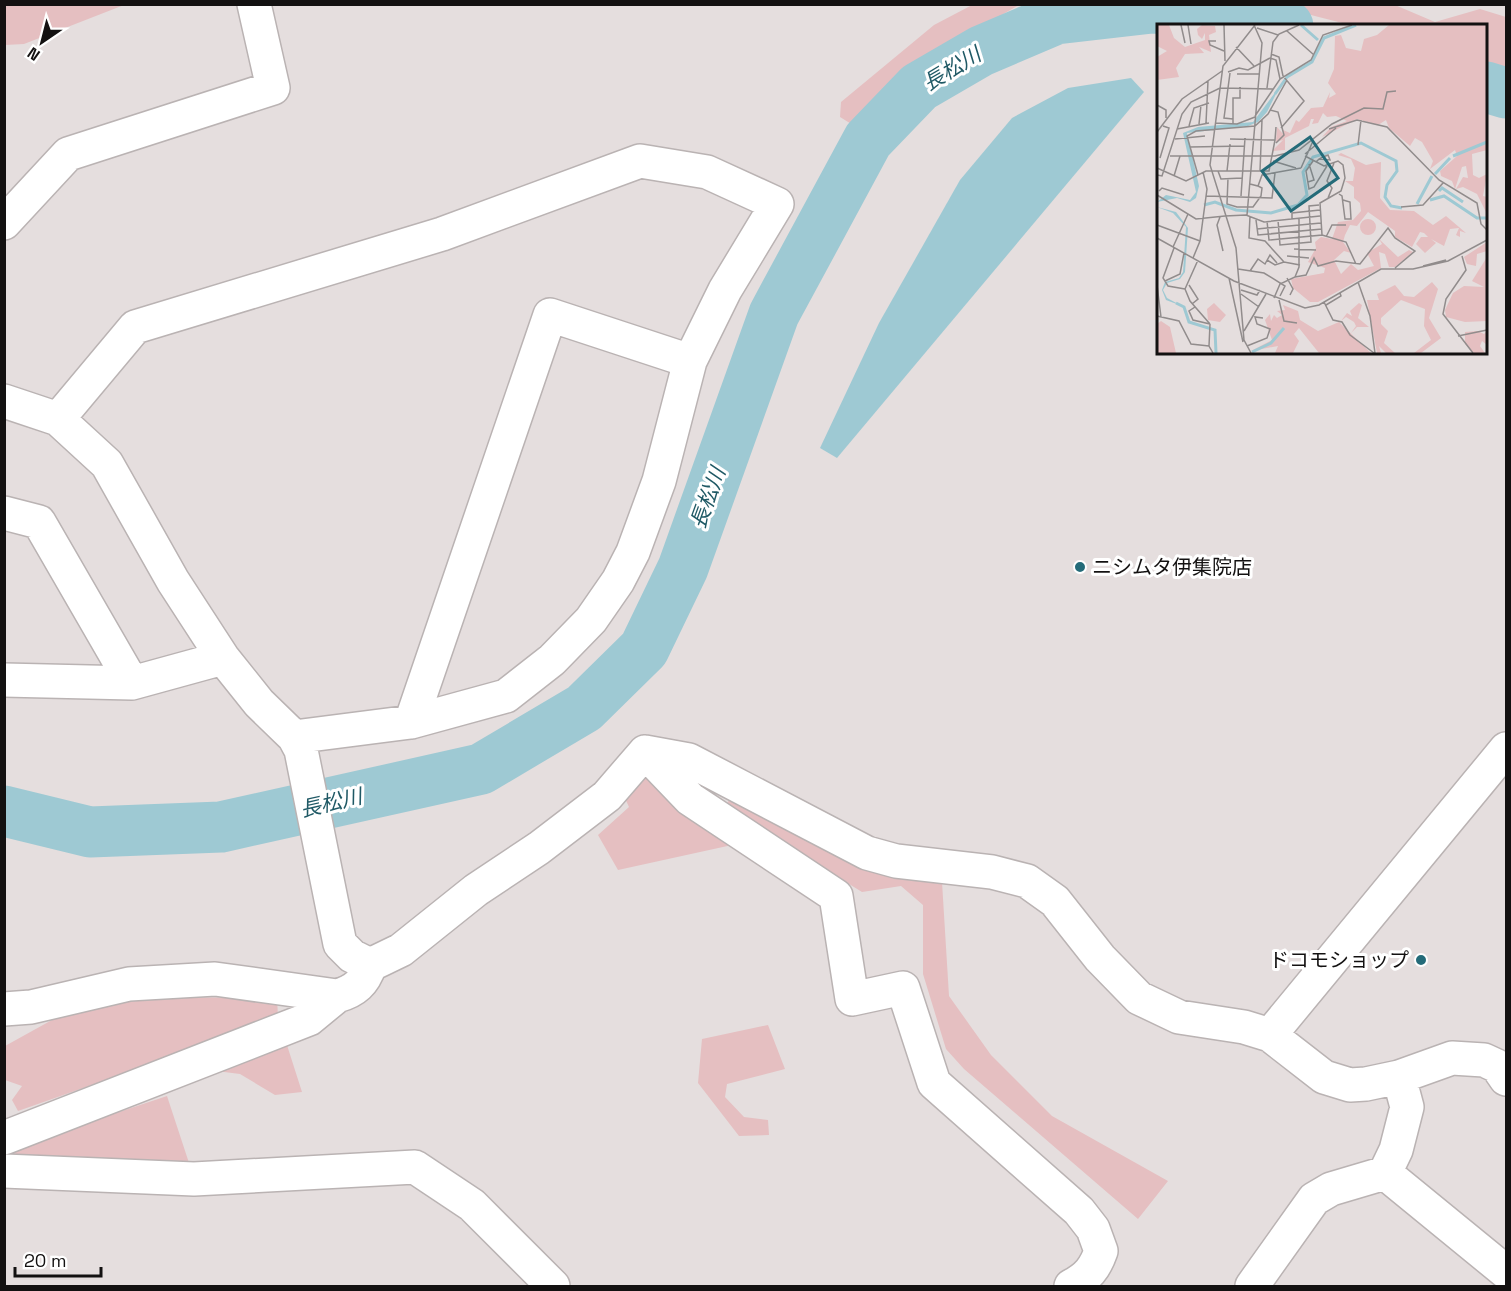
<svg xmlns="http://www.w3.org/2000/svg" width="1511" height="1291" font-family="'Space Grotesk','Noto Sans JP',sans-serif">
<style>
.green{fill:#e5bfc1}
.water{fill:#9ec9d3}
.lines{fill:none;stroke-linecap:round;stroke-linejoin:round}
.river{stroke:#9ec9d3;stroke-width:51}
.minor-casing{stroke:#bab3b3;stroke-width:36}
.minor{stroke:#fff;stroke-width:33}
.poi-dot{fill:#246b79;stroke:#fff;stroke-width:2}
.labels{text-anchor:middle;stroke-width:6;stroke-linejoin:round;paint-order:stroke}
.poi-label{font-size:20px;fill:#131111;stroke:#fff;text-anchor:start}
.water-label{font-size:21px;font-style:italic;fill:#1f5965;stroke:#fff}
.inset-river{fill:none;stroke:#9ec9d3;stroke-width:3}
.inset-road{fill:none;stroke:#918c8c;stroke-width:1.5}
.view{fill:#246b79;fill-opacity:0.15;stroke:#246b79;stroke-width:3}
.inset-edge{fill:none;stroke:#131111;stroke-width:3}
</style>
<rect width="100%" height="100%" fill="#e5dede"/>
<path class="green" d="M 974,4 L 1019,5 L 962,38 L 890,94 L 861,130 L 840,117 L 841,102 L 934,25 Z
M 4,5 L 5,4 L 124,5 L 24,44 L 5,45 Z
M 1272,5 L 1395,5 L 1435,22 L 1480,9 L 1506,17 L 1506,76 L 1486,69 L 1486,26 L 1350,25 Z
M 645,766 L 732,845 L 618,870 L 598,835 L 629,807 L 623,794 Z
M 732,795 L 942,882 L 949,996 L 991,1055 L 1052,1116 L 1168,1181 L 1138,1219 L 964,1069 L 946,1049 L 923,974 L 923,905 L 901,886 L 862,892 L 725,807 Z
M 129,997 L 277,998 L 278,1017 L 302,1092 L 275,1095 L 240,1074 L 154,1063 L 18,1111 L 12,1100 L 22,1086 L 5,1080 L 5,1046 L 52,1020 Z
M 768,1025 L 785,1069 L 727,1084 L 725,1097 L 744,1117 L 768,1120 L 769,1135 L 739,1136 L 698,1083 L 702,1039 Z
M 167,1096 L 190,1166 L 5,1160 L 5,1150 Z"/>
<path class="water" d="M 1131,78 L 1144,92 L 837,458 L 820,448 L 879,323 L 960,180 L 1012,118 L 1068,88 Z"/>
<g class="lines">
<path class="river" d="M 1486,87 L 1506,93
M 4,811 L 90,832 L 221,827 L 481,769 L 584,708 L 644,649 L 683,568 L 774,314 L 868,140 L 919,87 L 981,51 L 1056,19 L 1152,8 L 1251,14 L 1288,26"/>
<g class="minor-casing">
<path id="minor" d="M 4,223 L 68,154 L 273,88 L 254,4
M 4,401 L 58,419 L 107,464 L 173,581 L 223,658 L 259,703 L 294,737 L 301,750 L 340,944 L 352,956 L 370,965
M 58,419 L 135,327 L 442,234 L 640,161 L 707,172 L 777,204 L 725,290 L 690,361 L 659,481 L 633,552 L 618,581 L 591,620 L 552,660 L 506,696 L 411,722 L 294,737
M 4,513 L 39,522 L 132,683
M 4,680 L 132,683 L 223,658
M 411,722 L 550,315 L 690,361
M 645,752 L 689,760 L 867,853 L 896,861 L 992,872 L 1027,881 L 1055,901 L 1100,958 L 1139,998 L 1179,1017 L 1244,1027 L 1270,1035 L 1324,1077 L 1350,1085 L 1366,1084 L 1399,1077 L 1452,1058 L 1484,1060 L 1497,1066 L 1506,1079
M 645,752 L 690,799 L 836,896 L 852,999 L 903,988 L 934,1083 L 1079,1211 L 1093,1229 L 1101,1251 C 1095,1268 1088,1277 1071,1286
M 4,1009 L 31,1007 L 129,984 L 215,979 L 337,996 C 355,991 364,983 370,965 L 401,950 L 476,890 L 539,848 L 607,796 L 645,752
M 1270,1035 L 1506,749
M 4,1138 L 309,1019 L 337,996
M 4,1171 L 194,1179 L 415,1167 L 472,1205 L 553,1286
M 1385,1173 L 1396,1150 L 1407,1107 L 1399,1077
M 1252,1286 L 1314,1199 L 1331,1189 L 1385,1173 L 1506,1272"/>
</g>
<use href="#minor" class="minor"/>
</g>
<g class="poi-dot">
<circle cx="1080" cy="567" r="6"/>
<circle cx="1421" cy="960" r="6"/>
</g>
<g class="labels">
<g class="poi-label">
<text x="1092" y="574">ニシムタ伊集院店</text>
<text x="1409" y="967" text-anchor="end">ドコモショップ</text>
</g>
<g class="water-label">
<text transform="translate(952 69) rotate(-31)" y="7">長松川</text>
<text transform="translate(708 498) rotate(-70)" y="7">長松川</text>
<text transform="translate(331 803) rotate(-13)" y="7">長松川</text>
</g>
</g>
<g transform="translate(1157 24)">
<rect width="330" height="330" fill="#e5dede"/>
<path d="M 0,1 L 12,1 L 17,14 L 28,23 L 48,16 L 48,9 L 45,15 L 41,11 L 40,5 L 45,1 L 58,2 L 59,8 L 52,11 L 54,28 L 42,23 L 47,29 L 28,30 L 19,44 L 22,53 L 0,56 L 0,33 L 10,27 L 0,22 ZM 232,1 L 330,1 L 330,126 L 315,130 L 316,151 L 322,154 L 330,150 L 326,172 L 330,173 L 330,190 L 320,170 L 306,163 L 299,165 L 306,153 L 311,154 L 309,142 L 305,143 L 298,165 L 295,157 L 284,152 L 283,147 L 300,132 L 298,126 L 273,145 L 276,137 L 265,118 L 258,114 L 253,122 L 232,104 L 229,96 L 221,101 L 200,95 L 165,113 L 174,103 L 190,97 L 179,92 L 170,93 L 166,89 L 161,99 L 155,100 L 157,95 L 154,95 L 152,102 L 128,114 L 128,126 L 115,127 L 126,116 L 119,118 L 120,103 L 127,111 L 126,106 L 133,109 L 139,96 L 142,98 L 154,84 L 166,83 L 173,68 L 172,74 L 179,70 L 171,59 L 177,45 L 178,12 L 184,11 L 189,24 L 204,27 L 207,15 L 220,11 ZM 184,129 L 209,141 L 224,138 L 223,174 L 233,186 L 257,187 L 276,201 L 289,192 L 309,209 L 303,207 L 303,213 L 299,211 L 302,204 L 293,205 L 287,222 L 274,215 L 279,219 L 268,229 L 259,220 L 264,213 L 271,213 L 267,209 L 263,208 L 255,223 L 238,213 L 238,207 L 211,188 L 200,202 L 193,201 L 188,211 L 186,218 L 194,229 L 187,227 L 177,236 L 184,250 L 194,240 L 201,246 L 217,242 L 210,229 L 225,220 L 222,215 L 241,233 L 252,226 L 256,228 L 238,243 L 232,243 L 228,230 L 222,228 L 224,244 L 161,278 L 153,278 L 136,264 L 134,255 L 167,249 L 168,244 L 151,238 L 159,224 L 158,218 L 164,213 L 175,215 L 181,198 L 196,196 L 204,187 L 203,179 L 197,174 L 197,163 L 188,157 L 196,157 L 198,144 L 194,135 L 181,131 ZM203 203a8 8 0 1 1 16 0a8 8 0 1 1-16 0ZM 330,218 L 330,227 L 320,230 L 319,242 L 310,240 L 307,233 ZM 330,233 L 330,297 L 308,298 L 289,293 L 288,286 L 296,269 L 307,262 L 327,263 L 315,257 ZM 275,258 L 281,265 L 272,294 L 284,314 L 264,329 L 257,329 L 274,316 L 267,302 L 268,285 L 244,276 L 224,294 L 224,300 L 231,307 L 227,319 L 238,329 L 229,329 L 222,322 L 224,329 L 220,329 L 210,276 L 222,276 L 220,270 L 238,261 L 247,272 L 257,273 ZM 57,279 L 69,291 L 63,298 L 51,296 L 50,285 ZM 202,279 L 205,281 L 201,294 L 212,303 L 200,303 L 194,309 L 199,302 L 197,298 L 189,293 L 184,297 L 190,289 L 195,292 L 193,287 ZM 126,281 L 141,287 L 143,296 L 161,307 L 182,298 L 214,329 L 162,329 L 142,304 L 137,310 L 142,317 L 136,329 L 118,329 L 121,322 L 94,327 L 115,316 L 108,296 L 113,290 L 114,297 L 117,291 L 120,294 L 125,291 L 120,287 L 128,286 ZM 4,297 L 13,303 L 19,329 L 0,329 L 0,300 ZM 321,307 L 327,310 L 330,307 L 330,321 L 325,317 L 323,322 L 328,329 L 317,329 L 308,320 L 308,308 Z" fill="#e5bfc1"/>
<path d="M 123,62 L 110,88 L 101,98 L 91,102 L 30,109 L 42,162 L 39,174 L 33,178 L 20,174 L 0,178 L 9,171 L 33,176 L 39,168 L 26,109 L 41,103 L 96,98 ZM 0,183 L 19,188 L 31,204 L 28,248 L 23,255 L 10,259 L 6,266 L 10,274 L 25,282 L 9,276 L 5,266 L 8,258 L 22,254 L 26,248 L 29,203 L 16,189 Z" fill="#9ec9d3"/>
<path class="inset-river" d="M 144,1 L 161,16M 118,70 L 130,53 L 155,38 L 167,14 L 199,1M 296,132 L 330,118M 278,150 L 293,134M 282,167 L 285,164 L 306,178M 273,176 L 287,172 L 320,194 L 330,194M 260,180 L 275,152M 47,181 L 58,178 L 79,186 L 114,189 L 141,181 L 150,171 L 146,148 L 156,133 L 204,119 L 239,137 L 240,147 L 230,161 L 228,173 L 234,182 L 245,184M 19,279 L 27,283 L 32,298 L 58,306 L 59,329M 95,328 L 114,319 L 127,304"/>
<path class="inset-road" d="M 24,1 L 28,19M 31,1 L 34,20M 67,1 L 68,37M 100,4 L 121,11M 130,7 L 157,31M 59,17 L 52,17 L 53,21 L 67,27M 79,23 L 97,42M 114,30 L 122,33 L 126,52 L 147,77 L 124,104M 113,34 L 119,36 L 123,55M 71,48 L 82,44 L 91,46 L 113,34M 73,49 L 67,94 L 76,95M 80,50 L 102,50M 110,64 L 116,18 L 122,10 L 142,1M 0,81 L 9,86 L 9,94M 113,86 L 121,88 L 127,111 L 119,119M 98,92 L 123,55 L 154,36 L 166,11 L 195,1M 49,99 L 51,57M 58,99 L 80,100 L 98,93M 42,100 L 44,81M 76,100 L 76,74 L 83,74 L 83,63M 32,102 L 37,84 L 52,79M 20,105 L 52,99M 172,105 L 200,96 L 230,103 L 282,156 L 320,179 L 324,200 L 330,206M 0,108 L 25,75 L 65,47M 18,115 L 48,112M 73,115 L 118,116 L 119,103M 201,121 L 204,96M 33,123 L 88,122M 148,130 L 179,104M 13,132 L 118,132 L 142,126 L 175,100 L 207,84 L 226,85 L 230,68 L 239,67M 3,134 L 12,104 L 6,102M 116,137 L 139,144M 156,137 L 149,147 L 152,165 L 157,163 L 170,142M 159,138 L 162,135 L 166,133 L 171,131 L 173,136 L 162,135M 0,144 L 29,157 L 49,147 L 112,147 L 118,116M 144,144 L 156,117M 61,147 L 64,155 L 85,154M 70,147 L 73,120M 103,147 L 105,96M 0,151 L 5,152 L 25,90 L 34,78 L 63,64 L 117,65M 41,151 L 30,112 L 39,107 L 98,102 L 111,90 L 130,56M 17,152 L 23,132M 71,154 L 70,180 L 80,183 L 96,183 L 104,172 L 105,164 L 101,162M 151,158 L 157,156 L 152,140M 93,160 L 101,162 L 105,151 L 144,144M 2,167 L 5,164 L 27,171M 182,170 L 185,172 L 188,195 L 194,195 L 193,178 L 186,176M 0,171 L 39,195 L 68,192M 49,172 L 115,174 L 118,149M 84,172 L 88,114M 171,174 L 175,164 L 170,157 L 177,139M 244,183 L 266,181 L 286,159M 90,191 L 105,19 L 97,1M 68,192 L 89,191 L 107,198 L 163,192M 93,192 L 92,214 L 108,217 L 127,238M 63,193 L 60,201 L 66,227M 135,195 L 135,189 L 163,186M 99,196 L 101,211 L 165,205M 121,196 L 123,221 L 154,218 L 152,182 L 162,181M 110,197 L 112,216 L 165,211 L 163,179 L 184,167 L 188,154 L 186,141 L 181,137 L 167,142 L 148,132M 0,201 L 43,217M 100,205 L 164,199M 165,211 L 189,218 L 199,240M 169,213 L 175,201 L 189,201M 0,214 L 77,257 L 148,284 L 162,281 L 224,245 L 256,245 L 291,237 L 330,216M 16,223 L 31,190M 17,224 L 6,254 L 11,262 L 28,265M 137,225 L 159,226M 130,232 L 152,234M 305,232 L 309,246 L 289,275 L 286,290 L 316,329M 36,234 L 43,217 L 50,165 L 46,148M 110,236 L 118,241 L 127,238 L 143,241M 266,242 L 289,236M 81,245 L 107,249 L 128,262 L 123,272M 93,247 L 101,235 L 108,240 L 113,231 L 120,239M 138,253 L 149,251 L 157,234 L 161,242 L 179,237 L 203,240 L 231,204 L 238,214 L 258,227 L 238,244M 72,254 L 86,318M 130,254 L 136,265 L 133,271M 8,257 L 23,250 L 27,229M 201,258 L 213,292 L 218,329M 0,261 L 4,293M 32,261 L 41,275 L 35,280M 28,265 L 33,277 L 53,300M 28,265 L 41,236M 84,266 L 100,271 L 103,266M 84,270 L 102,283M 117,274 L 123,260 L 138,253 L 142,243 L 142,194M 122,276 L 127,297 L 140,299M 167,278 L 176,296 L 185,298 L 193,311 L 217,329M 169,281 L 184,272 L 183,269M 38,283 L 32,287 L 36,296 L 53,300M 0,292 L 22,297 L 34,320 L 52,322M 53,300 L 52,322 L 56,329M 87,307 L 109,270M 301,312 L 330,306M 90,322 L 110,314 L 113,305 L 100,300 L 98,293 L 106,294M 94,329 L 87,316 L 79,224 L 53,141 L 66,42 L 98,1"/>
<path class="view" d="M 153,113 L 181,154 L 134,187 L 105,147 Z"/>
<rect width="330" height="330" class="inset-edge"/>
</g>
<rect width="1511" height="1291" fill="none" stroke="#131111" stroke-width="12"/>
<g transform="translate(42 42) rotate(215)" stroke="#ffffff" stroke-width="4.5" paint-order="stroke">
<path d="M0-4.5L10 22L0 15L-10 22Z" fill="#131111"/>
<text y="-9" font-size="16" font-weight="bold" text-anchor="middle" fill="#131111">N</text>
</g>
<path d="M15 1267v9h86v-9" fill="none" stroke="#131111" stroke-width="3"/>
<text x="24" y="1267" font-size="18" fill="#131111" stroke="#ffffff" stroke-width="4.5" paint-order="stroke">20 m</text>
</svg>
